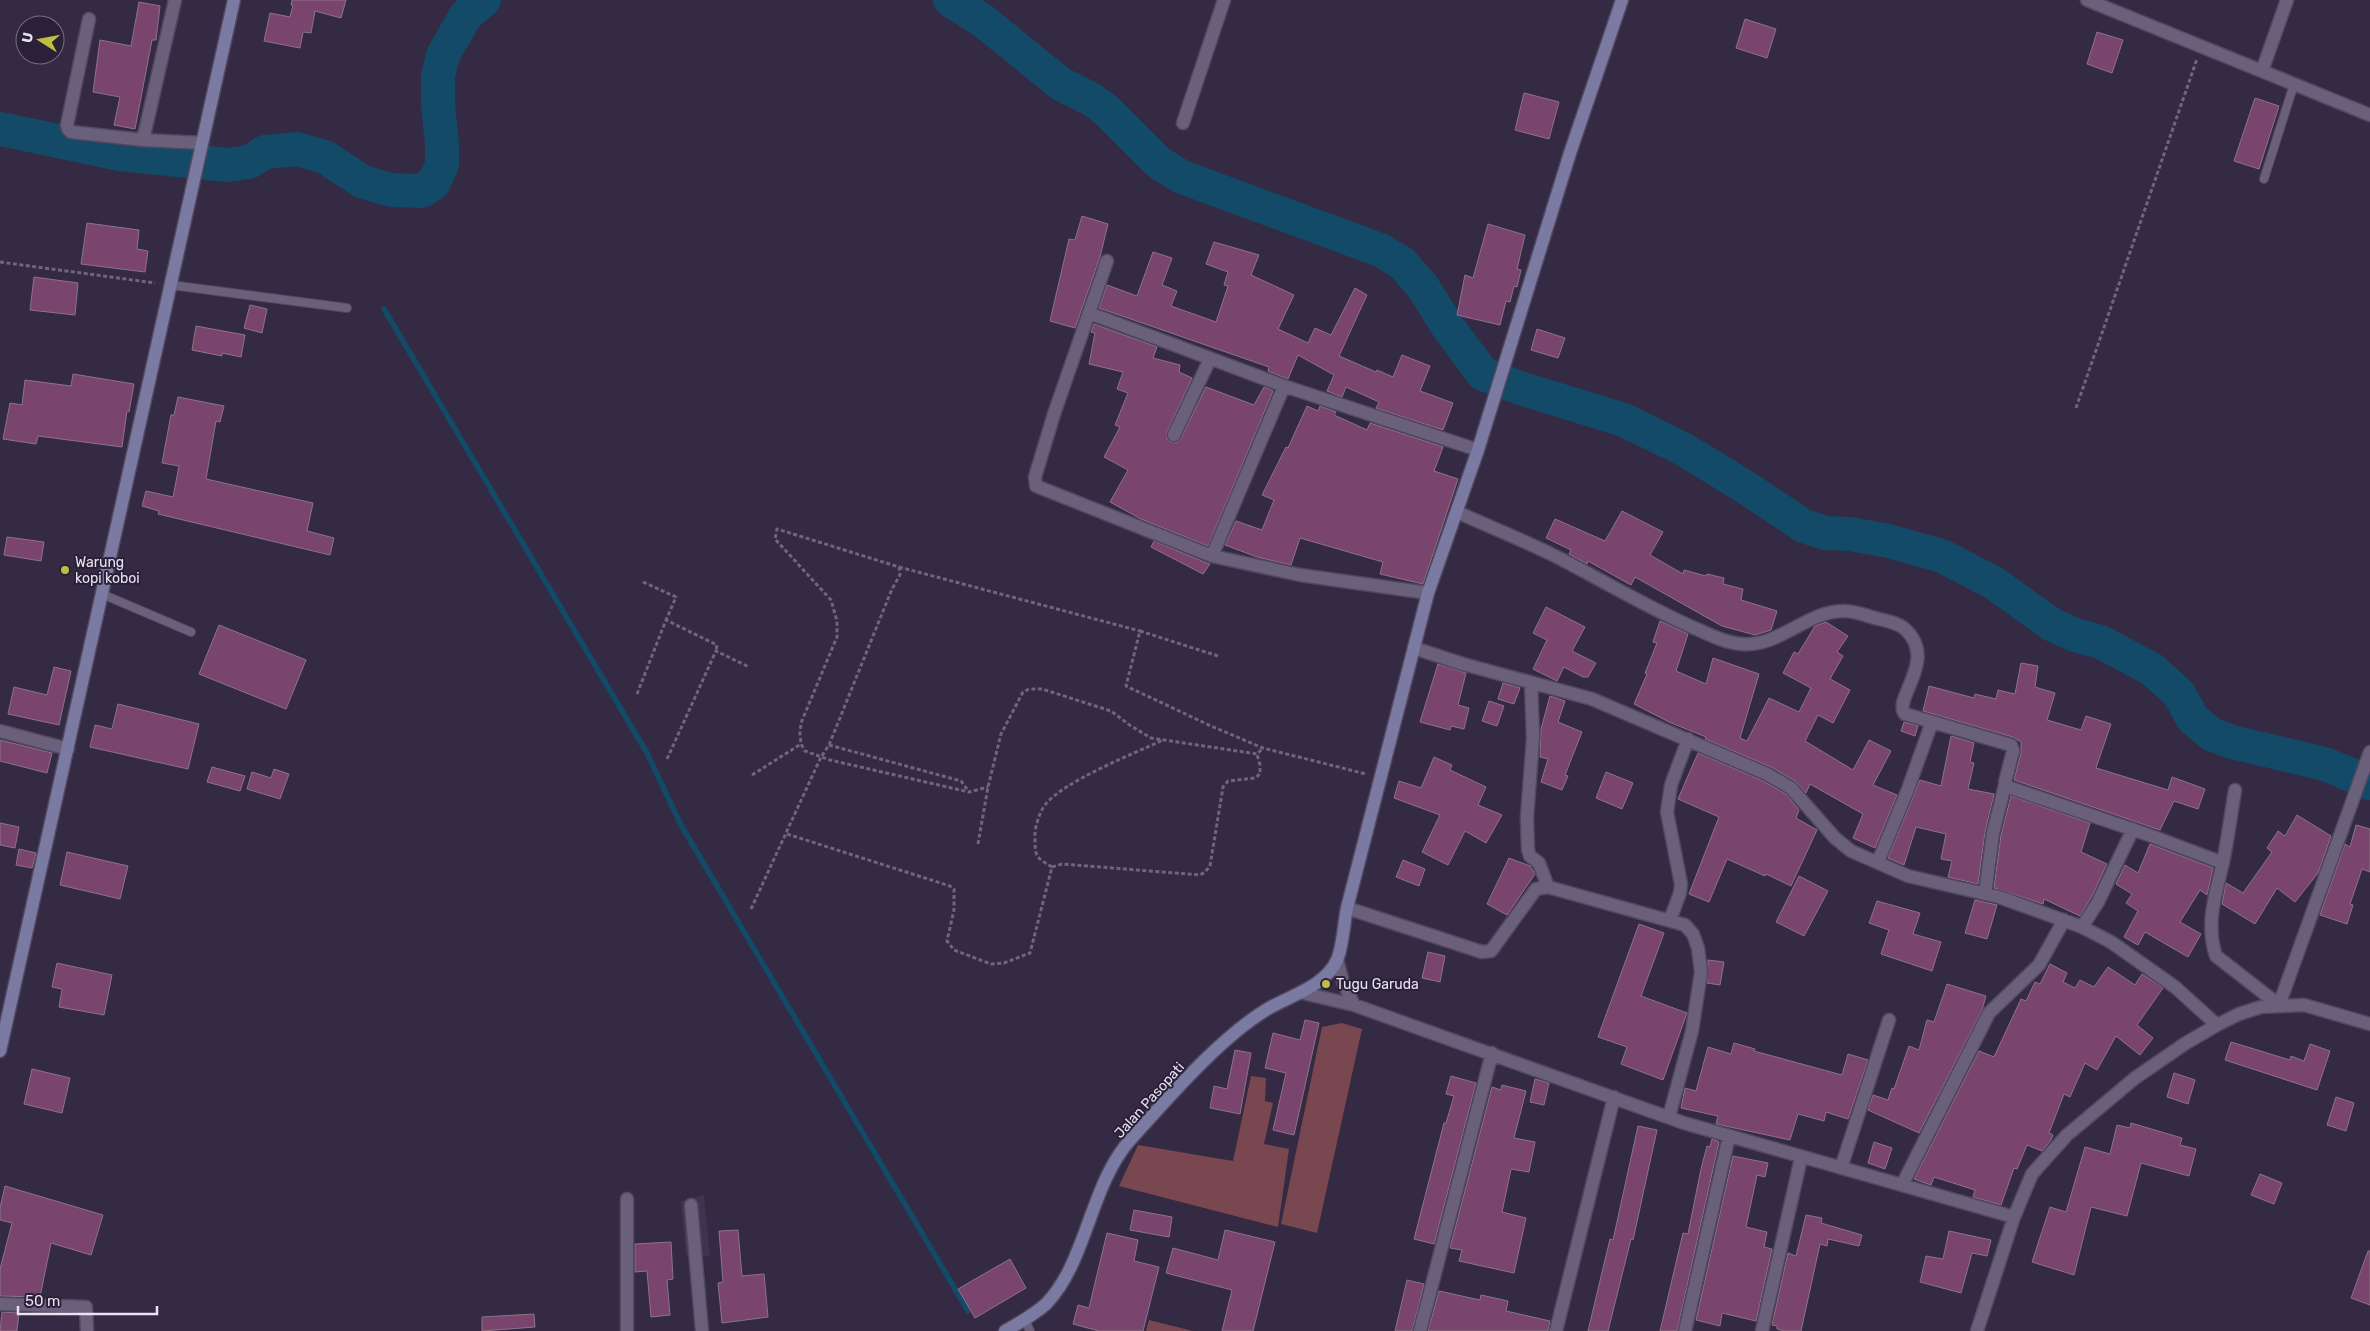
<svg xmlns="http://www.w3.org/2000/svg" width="2370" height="1331" font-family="Rubik,sans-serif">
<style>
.built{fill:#3f3351}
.green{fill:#794750}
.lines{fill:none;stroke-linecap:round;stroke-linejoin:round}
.stream{stroke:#124a67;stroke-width:5.5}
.river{stroke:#124a67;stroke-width:34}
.building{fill:#79446e;stroke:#8e7387}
.lane-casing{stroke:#51485e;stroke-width:10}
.street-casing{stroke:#51485e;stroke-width:15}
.secondary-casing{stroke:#51485e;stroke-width:15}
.path{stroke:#6f667c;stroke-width:3;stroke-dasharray:4 2.5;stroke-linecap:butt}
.lane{stroke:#6b607c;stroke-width:8}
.street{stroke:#6b607c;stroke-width:12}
.secondary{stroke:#7a7aa3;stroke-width:12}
.poi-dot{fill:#c0be40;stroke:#2a2138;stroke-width:2}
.labels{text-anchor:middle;stroke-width:4;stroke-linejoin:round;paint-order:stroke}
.poi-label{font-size:14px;fill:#e8e3f3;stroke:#2a2138;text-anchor:start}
.street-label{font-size:14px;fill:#e8e3f3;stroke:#2a2138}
</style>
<rect width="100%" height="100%" fill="#342a43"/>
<path class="built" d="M 704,1195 L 710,1256 L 686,1256 L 681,1201 Z"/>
<path class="green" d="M 1342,1023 L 1362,1029 L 1317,1233 L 1281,1224 L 1322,1027 Z
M 1251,1076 L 1266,1078 L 1265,1101 L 1273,1103 L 1264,1144 L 1289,1149 L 1278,1227 L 1119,1186 L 1138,1145 L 1233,1161 Z
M 1149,1320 L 1193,1331 L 1146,1331 Z"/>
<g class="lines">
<path class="stream" d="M 384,309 L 647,753 L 681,825 L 968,1311"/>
<path class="river" d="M 950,0 L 982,20 L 1061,84 L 1091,99 L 1106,110 L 1158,162 L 1182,177 L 1380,250 L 1402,263 L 1423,287 L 1448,327 L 1483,374 L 1523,389 L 1624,420 L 1683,449 L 1742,485 L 1804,526 L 1825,533 L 1850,534 L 1889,541 L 1942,556 L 1994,583 L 2051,624 L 2075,635 L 2101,642 L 2153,670 L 2179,694 L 2193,719 L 2211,734 L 2232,742 L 2325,764 L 2370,783
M 0,129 L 120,154 L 227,165 L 249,162 L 265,152 L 297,149 L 325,157 L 363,182 L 391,190 L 421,191 L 433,184 L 442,165 L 442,144 L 438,105 L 438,76 L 443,55 L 466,15 L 484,0"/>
</g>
<path class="building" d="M 292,0 L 346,0 L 341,18 L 315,11 L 311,33 L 303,32 L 300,48 L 264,41 L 270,13 L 290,17 L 293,5 L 291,5 Z
M 139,2 L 160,6 L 156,40 L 152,40 L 135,129 L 114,125 L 120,97 L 93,92 L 100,40 L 131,46 Z
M 1745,19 L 1776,29 L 1767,58 L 1736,48 Z
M 2097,32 L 2123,40 L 2112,73 L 2087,64 Z
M 1524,93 L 1559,102 L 1549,139 L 1515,130 Z
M 2255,98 L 2279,106 L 2259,169 L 2234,161 Z
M 1082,216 L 1108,224 L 1100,257 L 1075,328 L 1050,321 L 1069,239 L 1075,240 Z
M 87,223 L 139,230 L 137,249 L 148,251 L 145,272 L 81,264 Z
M 1488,224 L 1525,235 L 1517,269 L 1521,270 L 1517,287 L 1514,286 L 1510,302 L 1506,301 L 1500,325 L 1457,315 L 1465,275 L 1473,278 Z
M 1214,242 L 1259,255 L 1251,275 L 1294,295 L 1278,329 L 1308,343 L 1315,328 L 1331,335 L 1355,288 L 1367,295 L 1339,356 L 1376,372 L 1377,370 L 1393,377 L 1402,355 L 1430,366 L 1420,391 L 1453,403 L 1443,430 L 1376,408 L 1379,402 L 1346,387 L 1342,397 L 1327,391 L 1334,375 L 1298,355 L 1288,379 L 1268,371 L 1269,367 L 1099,308 L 1107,285 L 1137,296 L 1153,252 L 1172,258 L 1162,285 L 1177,291 L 1171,306 L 1216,322 L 1228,286 L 1224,285 L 1228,272 L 1206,264 Z
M 34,277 L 78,283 L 75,315 L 30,310 Z
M 250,305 L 267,309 L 262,333 L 244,328 Z
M 1094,324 L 1157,347 L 1153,358 L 1180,365 L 1179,372 L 1192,378 L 1167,432 L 1167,439 L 1171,442 L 1178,442 L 1181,438 L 1206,387 L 1254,405 L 1264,387 L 1273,391 L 1208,546 L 1141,519 L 1110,502 L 1128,470 L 1104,457 L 1120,427 L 1115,425 L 1128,393 L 1117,389 L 1123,372 L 1089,364 L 1095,333 L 1091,332 Z
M 196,326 L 245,335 L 241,357 L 222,353 L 222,356 L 192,350 Z
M 1537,329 L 1565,338 L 1558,358 L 1531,350 Z
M 73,374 L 134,384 L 129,412 L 127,411 L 122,447 L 38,436 L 36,444 L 3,439 L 10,403 L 22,405 L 25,380 L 71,386 Z
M 178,397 L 224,406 L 220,422 L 216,421 L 206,479 L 313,503 L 307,531 L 334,538 L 330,555 L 158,514 L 159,511 L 142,506 L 146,491 L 173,497 L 179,466 L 162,463 L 171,415 L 174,415 Z
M 1307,406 L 1318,411 L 1320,406 L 1336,412 L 1334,415 L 1367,430 L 1370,423 L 1443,447 L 1434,471 L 1458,479 L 1423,584 L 1380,574 L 1383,562 L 1300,538 L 1291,565 L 1257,557 L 1225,545 L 1236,521 L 1262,530 L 1274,500 L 1262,495 L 1286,447 L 1288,448 Z
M 1622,511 L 1663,532 L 1650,555 L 1683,574 L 1684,570 L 1706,576 L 1707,574 L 1724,578 L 1723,584 L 1743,589 L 1741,600 L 1777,611 L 1771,630 L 1755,635 L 1722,626 L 1635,577 L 1631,585 L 1588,561 L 1587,564 L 1569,554 L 1571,550 L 1546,538 L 1555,519 L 1605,541 Z
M 7,537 L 44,542 L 41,561 L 4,555 Z
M 1154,541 L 1209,564 L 1210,564 L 1203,574 L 1151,547 Z
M 1546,607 L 1585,627 L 1572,651 L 1596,663 L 1588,677 L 1583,677 L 1564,667 L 1557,681 L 1533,669 L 1547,640 L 1533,633 Z
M 1660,621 L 1688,634 L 1676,671 L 1706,684 L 1713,658 L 1759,674 L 1740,738 L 1747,741 L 1769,698 L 1799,712 L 1811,688 L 1783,673 L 1794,652 L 1798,654 L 1815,626 L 1826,622 L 1848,636 L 1837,652 L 1843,656 L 1830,679 L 1850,690 L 1833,723 L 1818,715 L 1805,741 L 1853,770 L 1869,740 L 1891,751 L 1873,785 L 1897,795 L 1875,848 L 1853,838 L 1863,814 L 1810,784 L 1806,793 L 1795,781 L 1771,767 L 1705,739 L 1706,737 L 1669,722 L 1634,704 L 1647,674 L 1645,673 L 1657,643 L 1653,642 Z
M 219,625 L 306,660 L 286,709 L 199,674 Z
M 2021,663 L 2038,666 L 2035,687 L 2055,693 L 2047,720 L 2081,730 L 2086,716 L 2111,724 L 2096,768 L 2168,790 L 2172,777 L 2205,789 L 2198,809 L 2174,801 L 2160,830 L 2014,780 L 2021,753 L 2021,742 L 2013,737 L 1923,711 L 1929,686 L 1974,698 L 1975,694 L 1996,699 L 1998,690 L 2015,694 Z
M 1438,664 L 1466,673 L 1458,705 L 1469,708 L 1464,729 L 1451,726 L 1450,730 L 1420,722 Z
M 54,667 L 71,671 L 59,725 L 8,714 L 14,687 L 47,695 Z
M 1503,683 L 1520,688 L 1514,704 L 1498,699 Z
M 1550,696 L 1565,701 L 1558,722 L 1582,732 L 1565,775 L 1568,776 L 1562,790 L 1541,782 L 1548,759 L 1540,757 L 1541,729 Z
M 1489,701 L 1504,706 L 1497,726 L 1482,721 Z
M 118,704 L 199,724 L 188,769 L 90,747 L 95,725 L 112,729 Z
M 1904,722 L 1918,726 L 1915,736 L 1901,731 Z
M 1951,736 L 1974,743 L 1970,762 L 1974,763 L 1968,789 L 1994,794 L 1985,832 L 1978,884 L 1948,877 L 1952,861 L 1941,859 L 1946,834 L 1916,827 L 1904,865 L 1888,858 L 1920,780 L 1941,786 Z
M 0,740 L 52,753 L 47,773 L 0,761 Z
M 1698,753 L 1763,781 L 1786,794 L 1799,810 L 1796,818 L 1817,830 L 1791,886 L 1766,874 L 1765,876 L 1727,859 L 1709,902 L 1689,894 L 1719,817 L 1678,799 Z
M 1434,757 L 1452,765 L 1450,770 L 1486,787 L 1478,805 L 1502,815 L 1486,843 L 1465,831 L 1448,865 L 1422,852 L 1440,815 L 1394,798 L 1399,781 L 1421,788 Z
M 212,767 L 245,776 L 240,791 L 207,782 Z
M 274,769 L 289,774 L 280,799 L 247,789 L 252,772 L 271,778 Z
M 1606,772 L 1633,783 L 1622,809 L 1596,798 Z
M 2011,796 L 2090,823 L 2081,852 L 2107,864 L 2091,898 L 2080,916 L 2044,899 L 2043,904 L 1994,888 L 2001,835 Z
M 2297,815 L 2331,836 L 2318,873 L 2295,902 L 2277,888 L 2255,924 L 2222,904 L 2226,883 L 2243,893 L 2272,852 L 2267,848 L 2278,831 L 2285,836 Z
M 0,823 L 19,827 L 15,848 L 0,845 Z
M 2356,825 L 2370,829 L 2370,872 L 2362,869 L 2350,904 L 2353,905 L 2347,924 L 2320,915 L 2345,844 L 2350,847 Z
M 2150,844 L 2213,868 L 2207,895 L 2200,890 L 2180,922 L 2201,934 L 2188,957 L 2145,932 L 2138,945 L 2124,937 L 2138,911 L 2126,903 L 2132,894 L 2116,884 L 2125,865 L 2138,873 Z
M 19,849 L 36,853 L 32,868 L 16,865 Z
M 67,852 L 128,866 L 120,899 L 60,885 Z
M 1509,858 L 1530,866 L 1535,874 L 1507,915 L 1487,904 Z
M 1403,860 L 1425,869 L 1419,886 L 1396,877 Z
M 1799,876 L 1828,891 L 1804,936 L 1776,922 Z
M 1975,900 L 1997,905 L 1987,939 L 1965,933 Z
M 1877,901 L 1920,913 L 1913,934 L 1941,942 L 1932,971 L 1881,954 L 1889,930 L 1869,923 Z
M 1639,924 L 1664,933 L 1641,996 L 1687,1013 L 1663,1080 L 1621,1064 L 1627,1047 L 1598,1037 Z
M 1428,952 L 1445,956 L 1440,982 L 1422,978 Z
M 1708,960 L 1724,962 L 1720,985 L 1707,983 Z
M 57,963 L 112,975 L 104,1015 L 59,1007 L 62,989 L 52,987 Z
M 2050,964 L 2067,973 L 2063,982 L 2075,988 L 2080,980 L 2094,987 L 2108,967 L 2135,985 L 2142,974 L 2163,988 L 2137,1025 L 2153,1038 L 2140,1055 L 2116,1036 L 2097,1070 L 2085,1063 L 2070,1097 L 2064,1094 L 2049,1133 L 2053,1135 L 2051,1140 L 2042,1151 L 2027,1145 L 2017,1169 L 2014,1168 L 2001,1205 L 1973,1197 L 1975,1190 L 1934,1177 L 1931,1185 L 1914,1179 L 1979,1051 L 1994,1057 L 2021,999 L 2026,1001 L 2035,982 L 2040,984 Z
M 1947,984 L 1986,996 L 1982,1010 L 1919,1133 L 1868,1110 L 1873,1095 L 1888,1100 L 1892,1088 L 1894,1089 L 1909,1046 L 1919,1050 L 1927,1020 L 1934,1022 Z
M 1305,1020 L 1319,1023 L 1294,1135 L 1273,1130 L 1286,1073 L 1265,1068 L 1273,1033 L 1300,1040 Z
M 2231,1042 L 2290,1060 L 2291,1056 L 2304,1061 L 2310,1044 L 2330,1051 L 2317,1090 L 2225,1060 Z
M 1734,1043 L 1755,1049 L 1754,1051 L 1842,1075 L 1848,1054 L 1868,1060 L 1848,1119 L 1826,1112 L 1824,1121 L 1798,1114 L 1790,1140 L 1716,1124 L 1718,1116 L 1681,1108 L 1685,1088 L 1696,1091 L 1708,1047 L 1731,1054 Z
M 1235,1050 L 1251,1053 L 1240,1114 L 1210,1108 L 1214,1086 L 1227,1089 Z
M 32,1069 L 70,1078 L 62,1113 L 24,1104 Z
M 2174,1073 L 2195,1080 L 2188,1104 L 2167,1097 Z
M 1451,1076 L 1476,1083 L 1434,1244 L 1414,1239 L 1444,1123 L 1446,1123 L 1454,1096 L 1446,1094 Z
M 1535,1079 L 1549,1083 L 1544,1105 L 1530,1102 Z
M 1502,1085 L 1526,1091 L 1514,1138 L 1535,1142 L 1529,1172 L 1511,1169 L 1502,1212 L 1526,1218 L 1514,1273 L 1459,1261 L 1462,1250 L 1450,1248 L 1492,1087 L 1501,1090 Z
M 2336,1097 L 2354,1103 L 2346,1131 L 2327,1125 Z
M 2131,1123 L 2182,1138 L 2180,1145 L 2196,1149 L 2189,1176 L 2141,1163 L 2127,1216 L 2091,1207 L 2074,1275 L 2032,1262 L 2050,1207 L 2066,1212 L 2085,1147 L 2110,1154 L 2117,1125 L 2130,1128 Z
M 1638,1126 L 1657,1130 L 1633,1240 L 1631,1239 L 1608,1331 L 1588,1331 L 1610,1239 L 1613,1240 Z
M 1712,1139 L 1719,1142 L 1677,1331 L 1660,1331 L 1683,1233 L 1688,1234 L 1701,1169 L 1707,1146 L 1710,1147 Z
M 1874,1142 L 1892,1148 L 1885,1169 L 1868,1163 Z
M 1733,1156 L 1768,1163 L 1765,1177 L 1757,1175 L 1746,1227 L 1767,1232 L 1764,1247 L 1772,1249 L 1756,1321 L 1722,1313 L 1720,1326 L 1696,1320 Z
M 2260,1174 L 2282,1183 L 2274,1204 L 2251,1195 Z
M 5,1186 L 103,1215 L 91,1255 L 51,1243 L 40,1297 L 0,1296 L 0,1269 L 12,1223 L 0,1220 L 0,1208 Z
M 1134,1210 L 1172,1217 L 1169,1237 L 1130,1230 Z
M 1806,1215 L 1822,1218 L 1821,1223 L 1862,1235 L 1859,1246 L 1828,1239 L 1827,1246 L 1820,1244 L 1801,1331 L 1785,1331 L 1777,1329 L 1777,1326 L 1772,1325 L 1788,1253 L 1796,1256 Z
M 738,1230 L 742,1276 L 764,1274 L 768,1317 L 722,1323 L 718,1283 L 723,1282 L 719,1231 Z
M 1225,1230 L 1275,1242 L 1253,1331 L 1222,1331 L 1232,1290 L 1166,1273 L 1173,1248 L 1218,1260 Z
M 1949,1231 L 1991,1240 L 1987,1256 L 1972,1253 L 1961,1293 L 1920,1282 L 1926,1256 L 1943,1259 Z
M 1107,1233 L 1138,1240 L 1134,1261 L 1159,1267 L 1143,1331 L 1099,1331 L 1073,1324 L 1078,1305 L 1089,1308 Z
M 671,1242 L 673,1279 L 667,1280 L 670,1315 L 651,1317 L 647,1271 L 635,1272 L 635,1244 Z
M 2368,1251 L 2370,1251 L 2370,1305 L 2351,1298 Z
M 1010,1259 L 1026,1288 L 975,1318 L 958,1289 Z
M 1407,1280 L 1424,1284 L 1412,1331 L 1395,1331 Z
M 1439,1291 L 1480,1300 L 1481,1295 L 1508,1301 L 1506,1311 L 1550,1321 L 1548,1331 L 1428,1331 Z
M 2,1312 L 19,1313 L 17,1331 L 0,1331 Z
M 534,1314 L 535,1327 L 482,1331 L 482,1317 Z"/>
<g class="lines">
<g class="lane-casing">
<path id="lane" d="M 2264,179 L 2294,84
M 171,285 L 347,308
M 102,594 L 191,632
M 1025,1320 L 1030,1331"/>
</g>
<g class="street-casing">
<path id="street" d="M 2087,0 L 2370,115
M 89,19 L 67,125 L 68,129 L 71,132 L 143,140 L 202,143
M 2262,71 L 2287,0
M 1183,123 L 1224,0
M 143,140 L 175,0
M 1107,261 L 1054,414 L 1035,477 L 1036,486 L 1212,556 L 1300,575 L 1428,593
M 1089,313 L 1284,386 L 1478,450
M 1174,435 L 1210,359
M 1457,512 C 1492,528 1528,542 1561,559 C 1605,582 1647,607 1692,627 C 1709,634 1724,643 1742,644 C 1779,647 1806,612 1842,611 C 1853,610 1864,615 1875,618 C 1886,621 1898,622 1906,630 C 1938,661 1892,699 1905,714 L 2011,745 L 2013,751 L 2005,782 L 2008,787 L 2149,835 L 2223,863
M 1212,556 L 1284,386
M 1414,648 L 1463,664 L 1592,699 L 1767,774 L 1791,788 L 1835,838 L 1851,851 L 1908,876 L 1999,897 L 2082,927 L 2111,942 L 2175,987 L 2217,1025
M 1531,683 L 1533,738 L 1527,817 L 1528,850 L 1530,856 L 1539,863 L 1548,887
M 0,731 L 68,749
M 2235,790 C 2231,814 2228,838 2223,862 C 2216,894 2205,923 2216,956 L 2279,1005 L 2370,752
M 1878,862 L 1908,789 L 1932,722
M 1985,894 L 1993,833 L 2005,785
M 1347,908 L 1482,952 L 1491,951 L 1536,889 L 1548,887 L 1685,925 L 1693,934 L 1698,948 L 1701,972 L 1692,1031 L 1669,1117
M 1670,920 L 1680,893 L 1681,884 L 1667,812 L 1671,785 L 1688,739
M 2082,927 L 2098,902 L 2133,829
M 1337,960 L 1343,982 L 1354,1005
M 1303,993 L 1354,1005 L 1684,1123 L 2014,1217
M 1841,1168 L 1889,1020
M 1902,1185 L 1989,1013 L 2039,965 L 2064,920
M 627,1199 L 627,1331
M 691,1205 L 702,1331
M 0,1304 L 86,1307 L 87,1331
M 1420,1331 L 1492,1053
M 1556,1331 L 1614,1097
M 1685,1331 L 1729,1136
M 1762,1331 L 1801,1158
M 1977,1331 L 2014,1217 L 2032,1174 L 2067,1135 L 2135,1078 L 2186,1043 L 2217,1025 L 2239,1014 L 2261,1007 L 2304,1005 L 2370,1024"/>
</g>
<g class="secondary-casing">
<path id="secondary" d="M 0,1051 L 234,0
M 1005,1331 C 1019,1323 1034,1315 1046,1304 C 1087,1262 1090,1184 1131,1139 C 1168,1098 1223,1034 1271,1007 C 1293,995 1326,985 1337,960 C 1343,946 1344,922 1347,908 L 1428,593 L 1478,450 L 1570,153 L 1622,0"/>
</g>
<path class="path" d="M 0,262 L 155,283
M 2076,408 L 2197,59
M 899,567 L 1140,631
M 643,582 L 676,597 L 666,620
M 1218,656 L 1140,631 L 1126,686 L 1211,726 L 1263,748 L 1366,774
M 637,694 L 666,620 L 717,645 L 716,651
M 829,745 L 961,781 L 969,792
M 667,759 L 716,651 L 749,667
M 752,775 L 801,744
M 787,834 L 950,886 L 954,889 L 954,910 L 947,941 L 954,950 L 991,964 L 1004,963 L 1030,953 L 1052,867 L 1062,864 L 1200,875 L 1205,872 L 1210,866 L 1223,787 L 1228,781 L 1255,778 L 1260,774 L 1260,765 L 1257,754
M 978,844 L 988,787 L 1001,734 L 1023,692 L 1029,689 L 1042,689 L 1111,711 L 1131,726 L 1151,738 L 1257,754 L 1263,748
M 1052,867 C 1035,857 1035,856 1035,837 C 1034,829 1040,811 1045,805 C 1062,782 1135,753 1163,740
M 751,909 L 821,757 L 829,745 L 892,589 L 900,575 L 899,567 L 777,529 L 775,539 L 831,600 L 837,621 L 837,637 L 801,723 L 800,734 L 801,744 L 805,751 L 830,760 L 969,792 L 988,787"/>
<use href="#lane" class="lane"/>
<use href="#street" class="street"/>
<use href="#secondary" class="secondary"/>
</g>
<g class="poi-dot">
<circle cx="65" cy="570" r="5"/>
<circle cx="1326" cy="984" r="5"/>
</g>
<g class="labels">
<g class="poi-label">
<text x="75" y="567">Warung<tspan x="75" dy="16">kopi koboi</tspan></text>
<text x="1336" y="989">Tugu Garuda</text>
</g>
<g class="street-label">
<text transform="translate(1149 1100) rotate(-48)" y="5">Jalan Pasopati</text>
</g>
</g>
<g transform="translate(40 40) rotate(281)"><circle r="24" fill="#2a2138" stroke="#766f83"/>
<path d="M0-4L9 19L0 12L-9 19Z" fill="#c0be40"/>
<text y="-8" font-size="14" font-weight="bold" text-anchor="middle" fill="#e8e3f3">U</text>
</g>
<path d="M18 1306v8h139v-8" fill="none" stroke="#e8e3f3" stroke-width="2.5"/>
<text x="25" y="1306" font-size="15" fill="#e8e3f3" stroke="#2a2138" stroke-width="4" paint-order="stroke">50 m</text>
</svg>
